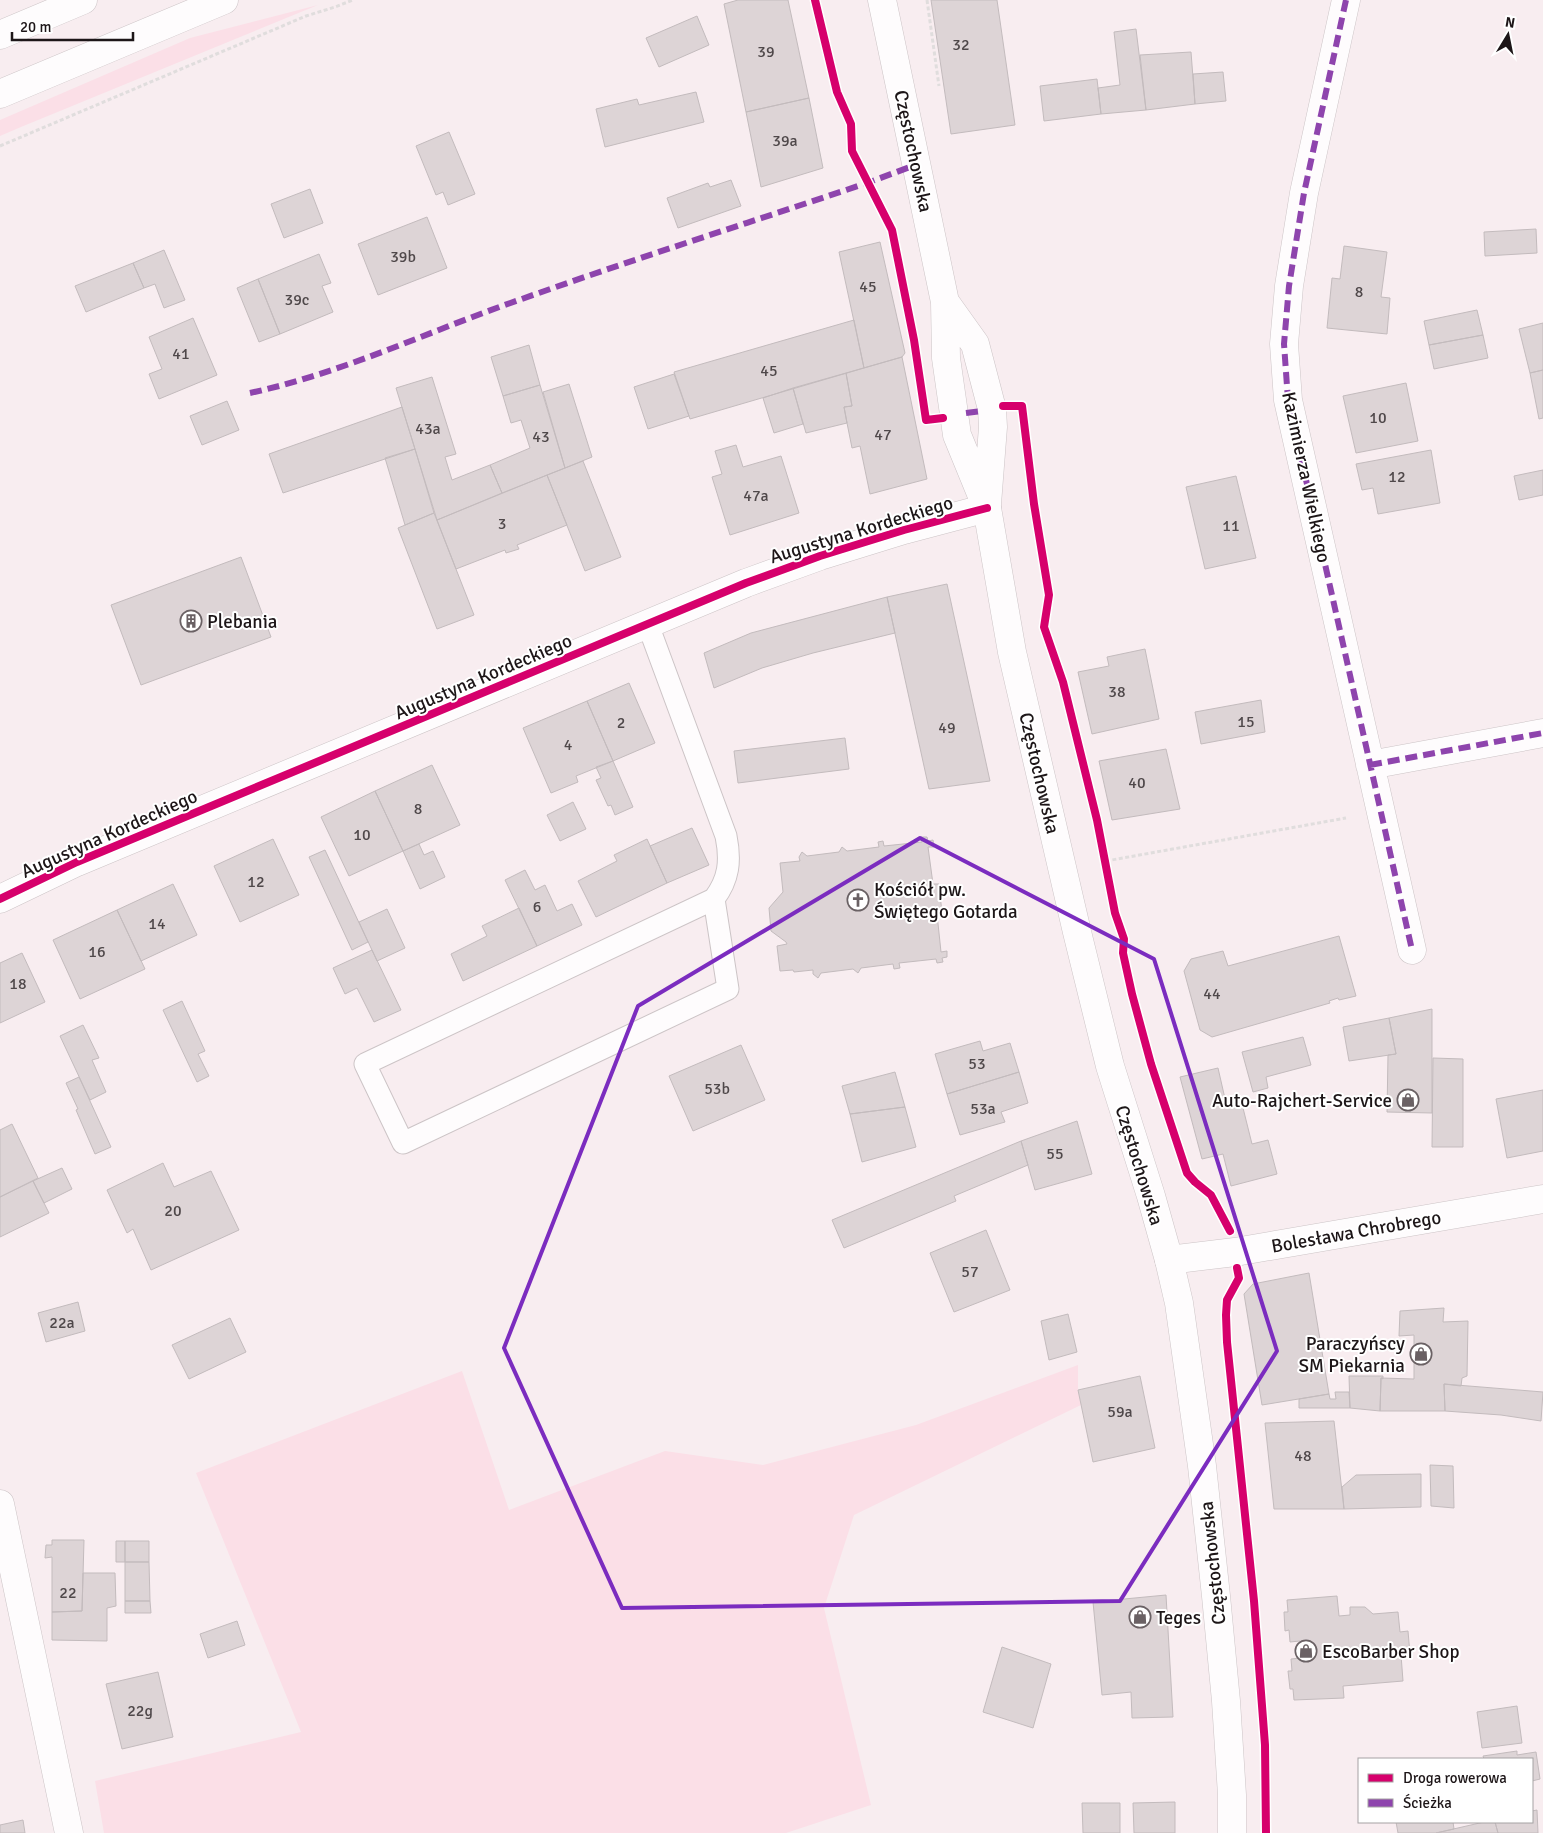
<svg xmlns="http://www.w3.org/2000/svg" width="1543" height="1833" font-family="Signika,sans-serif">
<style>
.green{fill:#fbdfe7}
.building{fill:#ddd4d6;stroke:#c3bbbd}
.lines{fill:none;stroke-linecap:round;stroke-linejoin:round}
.service-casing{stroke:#ccc4c6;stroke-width:23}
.minor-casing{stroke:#ccc4c6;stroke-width:29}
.secondary-casing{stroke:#ccc4c6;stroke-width:29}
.path{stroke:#e0dddd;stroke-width:3;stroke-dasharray:4 2.5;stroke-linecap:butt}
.service{stroke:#fefcfd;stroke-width:21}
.minor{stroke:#fefcfd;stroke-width:28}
.secondary{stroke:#fefcfd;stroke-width:28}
.quiet{stroke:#8e44ad;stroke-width:6;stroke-dasharray:12 6;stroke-linecap:butt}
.cycleway-casing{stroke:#fff;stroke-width:11}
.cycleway{stroke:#d6006c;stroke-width:8}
.marked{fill:none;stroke:#7b2cbf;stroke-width:4;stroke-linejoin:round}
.labels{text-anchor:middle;stroke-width:4;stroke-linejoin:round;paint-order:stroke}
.number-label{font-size:16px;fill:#4f484a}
.street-label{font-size:19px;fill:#1d1618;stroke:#fff}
.poi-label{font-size:19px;fill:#1d1618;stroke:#fff;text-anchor:start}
</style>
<rect width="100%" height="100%" fill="#f8edf0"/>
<path class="green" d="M 318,5 L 21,127 L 0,136 L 0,120 L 190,38 Z
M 1078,1365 L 1078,1390 L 1081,1405 L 854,1515 L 824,1608 L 871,1805 L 786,1833 L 104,1833 L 95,1781 L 301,1732 L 196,1473 L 462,1371 L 509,1510 L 665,1451 L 763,1465 L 916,1425 Z"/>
<path class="building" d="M 738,0 L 788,0 L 809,98 L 746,112 L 724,4 Z
M 931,0 L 997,0 L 1015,125 L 951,134 Z
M 697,16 L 709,45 L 659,67 L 646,38 Z
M 1136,29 L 1146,110 L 1101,114 L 1098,88 L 1120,85 L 1114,32 Z
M 1191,52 L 1195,104 L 1146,110 L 1140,55 Z
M 1223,72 L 1226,101 L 1195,104 L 1193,74 Z
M 1097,79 L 1101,114 L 1044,121 L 1040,86 Z
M 696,92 L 704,122 L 605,147 L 596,109 L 637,99 L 639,105 Z
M 809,98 L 823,168 L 761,187 L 746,112 Z
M 449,132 L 475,194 L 448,205 L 443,192 L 436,195 L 416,146 Z
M 731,180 L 741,206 L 678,228 L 667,198 L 708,183 L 710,187 Z
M 310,189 L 323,223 L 284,238 L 271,204 Z
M 427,217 L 447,268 L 378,295 L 358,244 Z
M 1536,229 L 1537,253 L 1485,256 L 1484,232 Z
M 880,242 L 905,353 L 902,357 L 864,368 L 839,252 Z
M 1344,246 L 1387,252 L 1381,297 L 1390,298 L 1387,334 L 1327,328 L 1332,278 L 1340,279 Z
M 164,250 L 185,300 L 164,308 L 155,284 L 144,288 L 133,263 Z
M 319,254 L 331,283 L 322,286 L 333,312 L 280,334 L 258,279 Z
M 133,263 L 144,288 L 86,312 L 75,286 Z
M 258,279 L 280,334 L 259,342 L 237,288 Z
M 1477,310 L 1483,335 L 1429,345 L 1424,321 Z
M 193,318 L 217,375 L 159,399 L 149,374 L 162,369 L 149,337 Z
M 854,320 L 864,368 L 690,419 L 674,372 Z
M 1543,323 L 1543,370 L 1530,373 L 1519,329 Z
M 1483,335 L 1488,358 L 1434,369 L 1429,345 Z
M 529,345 L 540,385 L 503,396 L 491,357 Z
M 902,357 L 927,479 L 870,494 L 860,446 L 852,448 L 847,423 L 844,407 L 852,406 L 846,373 Z
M 1543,370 L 1543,418 L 1539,419 L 1530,373 Z
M 846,373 L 852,406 L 844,407 L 847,423 L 806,433 L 793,388 Z
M 674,374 L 689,416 L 648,429 L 634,387 Z
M 432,377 L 456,454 L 445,457 L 452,480 L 490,465 L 502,493 L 437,520 L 396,388 Z
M 1406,383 L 1418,441 L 1356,453 L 1343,396 Z
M 569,384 L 592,457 L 565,468 L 543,392 Z
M 540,385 L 565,468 L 502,493 L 490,465 L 530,448 L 521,420 L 511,423 L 503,396 Z
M 793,388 L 803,424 L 774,433 L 763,398 Z
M 227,401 L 239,430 L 202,445 L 190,416 Z
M 402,407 L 415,449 L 283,493 L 269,454 Z
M 736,445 L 743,467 L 781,456 L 799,513 L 730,535 L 712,477 L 722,474 L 715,451 Z
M 415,449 L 434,513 L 405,525 L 385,458 Z
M 1431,450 L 1440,503 L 1378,514 L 1373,488 L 1362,490 L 1356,464 Z
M 583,461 L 621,557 L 585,571 L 547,475 Z
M 1543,470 L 1543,495 L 1519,500 L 1514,476 Z
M 547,475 L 567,525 L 517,545 L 519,549 L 506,553 L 505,550 L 456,569 L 437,520 Z
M 1236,476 L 1256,558 L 1205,569 L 1186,487 Z
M 434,513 L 474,615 L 437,629 L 398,528 Z
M 241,557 L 271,637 L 141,685 L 111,605 Z
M 947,584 L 990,781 L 929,789 L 887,597 Z
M 887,597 L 895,633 L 813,653 L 762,668 L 714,688 L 704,653 L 751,633 Z
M 1145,649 L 1159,719 L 1092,734 L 1078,672 L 1109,666 L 1107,657 Z
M 629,683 L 655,743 L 613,761 L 587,701 Z
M 1261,700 L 1265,732 L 1201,744 L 1195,712 Z
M 587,701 L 613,761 L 576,776 L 578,782 L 551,793 L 523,728 Z
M 845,738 L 849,769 L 738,783 L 734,751 Z
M 1166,749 L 1180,809 L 1112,820 L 1099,761 Z
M 613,761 L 633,807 L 615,815 L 611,805 L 608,806 L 596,780 L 601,778 L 596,767 Z
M 432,765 L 460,825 L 403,851 L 375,791 Z
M 375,791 L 403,851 L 349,876 L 321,817 Z
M 573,802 L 586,829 L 560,841 L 547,815 Z
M 692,828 L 709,865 L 667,883 L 650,846 Z
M 921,837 L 927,837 L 928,841 L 933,840 L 934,847 L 928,847 L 933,884 L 939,884 L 942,913 L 937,914 L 941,952 L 947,951 L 947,957 L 942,958 L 943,962 L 937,963 L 936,959 L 899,963 L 900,968 L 894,969 L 893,964 L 861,968 L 858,973 L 853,969 L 821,973 L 818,978 L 813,974 L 813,970 L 794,972 L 793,970 L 780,971 L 777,946 L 787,944 L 786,942 L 771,931 L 769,908 L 783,892 L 780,863 L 800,861 L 799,857 L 802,852 L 807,856 L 839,852 L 842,847 L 847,851 L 879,847 L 878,842 L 883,841 L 884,846 L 922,842 Z
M 273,839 L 299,895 L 240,922 L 214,866 Z
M 647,839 L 667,883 L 596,917 L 578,881 L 617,861 L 614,855 Z
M 419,844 L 424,855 L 433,851 L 445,877 L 420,889 L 403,851 Z
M 325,850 L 368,942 L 352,950 L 309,857 Z
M 525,870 L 535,890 L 545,885 L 557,911 L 572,904 L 582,925 L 537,946 L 505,880 Z
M 173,884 L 197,935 L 141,961 L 117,910 Z
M 519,908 L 537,946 L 463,981 L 451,954 L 487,936 L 482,926 Z
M 387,909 L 405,948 L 377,961 L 359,922 Z
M 117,910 L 145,969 L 80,999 L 53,940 Z
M 1339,936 L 1356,996 L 1339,1000 L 1338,998 L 1329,1001 L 1330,1003 L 1212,1037 L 1200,1030 L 1184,971 L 1191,959 L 1223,951 L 1228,966 Z
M 372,950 L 401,1010 L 374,1022 L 357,988 L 345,994 L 333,968 Z
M 22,953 L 45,1002 L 0,1023 L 0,963 Z
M 182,1001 L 205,1051 L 198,1054 L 209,1076 L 197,1082 L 163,1010 Z
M 1432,1009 L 1432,1113 L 1387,1112 L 1388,1055 L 1396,1054 L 1389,1018 Z
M 1389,1018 L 1396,1054 L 1349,1061 L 1343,1027 Z
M 83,1025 L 99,1058 L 92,1060 L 106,1092 L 90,1100 L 60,1036 Z
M 1303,1037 L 1311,1065 L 1266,1077 L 1268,1088 L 1253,1092 L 1242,1052 Z
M 980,1041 L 983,1051 L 1010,1043 L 1019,1072 L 947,1094 L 935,1054 Z
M 741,1045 L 765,1100 L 693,1131 L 669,1076 Z
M 1433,1058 L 1463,1059 L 1463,1147 L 1432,1147 Z
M 1218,1068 L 1226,1103 L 1241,1100 L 1252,1144 L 1268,1140 L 1277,1174 L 1231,1186 L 1223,1154 L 1202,1159 L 1180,1077 Z
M 895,1072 L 905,1107 L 850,1114 L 842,1086 Z
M 1019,1072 L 1028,1103 L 1001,1112 L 1005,1122 L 960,1135 L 947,1094 Z
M 79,1077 L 111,1147 L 95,1154 L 76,1110 L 78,1109 L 66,1083 Z
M 1543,1090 L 1543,1151 L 1507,1158 L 1496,1099 Z
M 905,1107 L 916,1147 L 862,1162 L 850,1114 Z
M 1077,1121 L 1092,1174 L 1035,1190 L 1021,1141 Z
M 12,1124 L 38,1178 L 0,1197 L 0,1130 Z
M 1021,1141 L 1028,1165 L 954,1196 L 956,1201 L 844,1248 L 832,1220 Z
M 163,1163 L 174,1187 L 211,1171 L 239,1230 L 151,1270 L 133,1229 L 127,1233 L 107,1190 Z
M 62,1168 L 72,1189 L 44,1203 L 33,1181 Z
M 33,1181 L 49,1213 L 0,1237 L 0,1197 Z
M 986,1230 L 1010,1290 L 954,1312 L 930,1253 Z
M 1309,1273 L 1329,1394 L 1262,1405 L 1244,1294 L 1253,1284 Z
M 78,1302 L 85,1331 L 46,1342 L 38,1313 Z
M 1444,1308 L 1443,1322 L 1468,1321 L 1467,1376 L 1462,1378 L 1461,1386 L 1444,1384 L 1445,1411 L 1380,1411 L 1381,1378 L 1414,1379 L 1414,1335 L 1399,1336 L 1400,1311 Z
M 1068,1314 L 1077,1352 L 1049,1360 L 1041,1321 Z
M 230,1318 L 246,1352 L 189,1379 L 172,1345 Z
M 1140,1376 L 1155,1448 L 1093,1462 L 1078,1390 Z
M 1349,1376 L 1383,1376 L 1383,1379 L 1381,1378 L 1380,1411 L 1350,1408 Z
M 1444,1384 L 1543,1392 L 1541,1421 L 1501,1415 L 1445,1411 Z
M 1335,1392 L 1349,1392 L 1350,1408 L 1299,1408 L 1299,1399 L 1329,1394 L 1330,1399 L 1336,1399 Z
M 1334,1421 L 1344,1509 L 1274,1509 L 1265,1423 Z
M 1430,1465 L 1453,1466 L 1454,1508 L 1431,1506 Z
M 1421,1474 L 1421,1507 L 1344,1509 L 1342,1487 L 1356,1475 Z
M 52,1540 L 84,1540 L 82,1611 L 52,1612 L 52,1557 L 45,1558 L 46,1545 L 52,1545 Z
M 116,1541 L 125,1541 L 125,1562 L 116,1562 Z
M 125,1541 L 149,1541 L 149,1562 L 125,1562 Z
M 125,1562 L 149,1562 L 150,1601 L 125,1601 Z
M 83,1573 L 115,1573 L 116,1606 L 107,1608 L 107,1641 L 52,1640 L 52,1612 L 82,1611 Z
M 1166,1595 L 1173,1717 L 1132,1718 L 1131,1692 L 1102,1695 L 1093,1602 Z
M 1337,1596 L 1339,1616 L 1350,1615 L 1350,1607 L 1365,1607 L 1373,1614 L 1398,1612 L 1400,1632 L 1408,1631 L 1410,1654 L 1401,1655 L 1403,1681 L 1343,1686 L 1344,1698 L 1294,1700 L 1293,1689 L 1290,1689 L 1288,1671 L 1292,1671 L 1291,1659 L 1301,1658 L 1302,1650 L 1300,1641 L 1290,1642 L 1289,1630 L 1285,1631 L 1284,1612 L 1288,1612 L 1287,1600 Z
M 125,1601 L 150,1601 L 151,1613 L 125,1613 Z
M 237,1621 L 245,1645 L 208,1658 L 200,1634 Z
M 1002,1647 L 1051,1664 L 1033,1728 L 983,1712 Z
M 158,1672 L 173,1737 L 122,1749 L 106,1684 Z
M 1517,1706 L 1522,1743 L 1482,1748 L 1477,1712 Z
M 1517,1751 L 1517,1755 L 1536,1752 L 1540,1779 L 1532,1781 L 1532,1759 L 1484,1759 L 1483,1756 Z
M 1175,1802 L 1175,1833 L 1134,1833 L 1133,1803 Z
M 1082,1803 L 1120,1803 L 1120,1833 L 1083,1833 Z
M 1537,1810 L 1538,1833 L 1498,1833 L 1495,1822 L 1532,1822 L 1532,1811 Z
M 23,1820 L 25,1833 L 0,1833 L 0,1825 Z
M 1396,1822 L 1453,1822 L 1454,1829 L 1436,1833 L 1398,1833 Z
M 1484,1822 L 1495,1822 L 1498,1833 L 1436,1833 Z"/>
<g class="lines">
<g class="service-casing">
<path id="service" d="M 648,625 L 726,836 C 731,861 729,879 714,899 L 728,989 L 403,1143 L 365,1064 L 714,899"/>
</g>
<g class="minor-casing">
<path id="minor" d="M 1346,0 L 1304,193 L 1289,286 L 1284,344 L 1288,400 L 1412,950
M 1370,765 L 1543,733
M 0,899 L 77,862 L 746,583 L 820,556 L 904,530 L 987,508
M 1169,1260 L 1235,1252 L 1543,1199
M 0,1504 L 69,1833"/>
</g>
<g class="secondary-casing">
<path id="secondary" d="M 882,0 L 945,302 L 946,358 L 957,435 L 987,508 L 1012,652 L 1077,932 L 1110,1066 L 1151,1196 L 1169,1260 L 1179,1303 L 1202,1466 L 1216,1596 L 1226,1701 L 1232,1795 L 1232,1833
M 0,35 L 83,0
M 0,94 L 224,0
M 945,302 L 975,344 L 992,409 L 993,427 L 987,504"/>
</g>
<path class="path" d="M 927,0 L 939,86
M 0,146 L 306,16 L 335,7 L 353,0
M 1106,861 L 1346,818"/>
<use href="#service" class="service"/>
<use href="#minor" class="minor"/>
<use href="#secondary" class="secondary"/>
<path class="quiet" d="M 1346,0 L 1304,193 L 1289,286 L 1284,344 L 1288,400 L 1412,950
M 250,393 C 343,373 429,331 519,300 C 634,259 751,222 867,183 L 918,164
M 966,413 L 982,411
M 1370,765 L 1543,733"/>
<g class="cycleway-casing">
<path id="cycleway" d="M 815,0 L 837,92 L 851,124 L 852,151 L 892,230 L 914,340 L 926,420 L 943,418
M 1003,406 L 1022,406 L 1034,504 L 1049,595 L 1044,627 L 1063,682 L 1097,820 L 1115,913 L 1124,939 L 1123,953 L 1132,994 L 1151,1064 L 1187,1173 L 1195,1182 L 1211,1195 L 1230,1231
M 0,899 L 77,862 L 746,583 L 820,556 L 904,530 L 987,508
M 1237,1268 L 1239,1278 L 1227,1300 L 1226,1315 L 1227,1342 L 1254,1601 L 1265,1745 L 1266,1833"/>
</g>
<use href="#cycleway" class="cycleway"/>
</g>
<path class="marked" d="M 920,838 L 1154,959 L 1277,1351 L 1120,1601 L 622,1608 L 504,1348 L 638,1006 Z"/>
<defs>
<g id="building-ring" transform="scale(1.125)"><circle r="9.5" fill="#fff" stroke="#6a6164" stroke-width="1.5"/><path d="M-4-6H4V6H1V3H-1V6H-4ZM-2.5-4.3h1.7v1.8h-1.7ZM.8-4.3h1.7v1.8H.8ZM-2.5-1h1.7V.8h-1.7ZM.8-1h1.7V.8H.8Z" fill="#6a6164"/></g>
<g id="church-ring" transform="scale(1.125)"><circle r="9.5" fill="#fff" stroke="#6a6164" stroke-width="1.5"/><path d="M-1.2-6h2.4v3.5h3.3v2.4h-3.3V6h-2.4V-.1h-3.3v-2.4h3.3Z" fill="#6a6164"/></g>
<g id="shop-ring" transform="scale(1.125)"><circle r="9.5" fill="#fff" stroke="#6a6164" stroke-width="1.5"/><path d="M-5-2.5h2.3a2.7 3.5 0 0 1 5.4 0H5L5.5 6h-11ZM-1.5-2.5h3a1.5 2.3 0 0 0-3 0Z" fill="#6a6164"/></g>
</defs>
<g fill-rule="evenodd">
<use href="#building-ring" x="191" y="621"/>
<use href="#church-ring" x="858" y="900"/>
<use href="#shop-ring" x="1408" y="1100"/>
<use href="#shop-ring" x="1421" y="1354"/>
<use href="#shop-ring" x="1140" y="1617"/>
<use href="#shop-ring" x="1306" y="1651"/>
</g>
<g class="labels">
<g class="number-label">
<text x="961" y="50">32</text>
<text x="766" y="57">39</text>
<text x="785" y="146">39a</text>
<text x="403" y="262">39b</text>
<text x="868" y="292">45</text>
<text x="1359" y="297">8</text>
<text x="297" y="305">39c</text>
<text x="181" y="359">41</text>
<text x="769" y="376">45</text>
<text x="1378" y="423">10</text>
<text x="428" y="434">43a</text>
<text x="883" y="440">47</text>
<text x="541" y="442">43</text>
<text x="1397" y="482">12</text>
<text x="756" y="501">47a</text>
<text x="502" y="529">3</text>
<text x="1231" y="531">11</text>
<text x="1117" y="697">38</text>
<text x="1246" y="727">15</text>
<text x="621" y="728">2</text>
<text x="947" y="733">49</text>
<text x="568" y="750">4</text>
<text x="1137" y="788">40</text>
<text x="418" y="814">8</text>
<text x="362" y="840">10</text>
<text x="256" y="887">12</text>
<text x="537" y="912">6</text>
<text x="157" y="929">14</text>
<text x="97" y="957">16</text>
<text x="18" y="989">18</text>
<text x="1212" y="999">44</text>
<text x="977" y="1069">53</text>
<text x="717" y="1094">53b</text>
<text x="983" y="1114">53a</text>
<text x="1055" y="1159">55</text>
<text x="173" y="1216">20</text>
<text x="970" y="1277">57</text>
<text x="62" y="1328">22a</text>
<text x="1120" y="1417">59a</text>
<text x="1303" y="1461">48</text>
<text x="68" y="1598">22</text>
<text x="140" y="1716">22g</text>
</g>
<g class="street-label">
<text transform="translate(914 151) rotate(78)" y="7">Częstochowska</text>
<text transform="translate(1307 477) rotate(78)" y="7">Kazimierza Wielkiego</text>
<text transform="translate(861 529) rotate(-17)" y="7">Augustyna Kordeckiego</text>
<text transform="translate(483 676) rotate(-23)" y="7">Augustyna Kordeckiego</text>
<text transform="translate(1040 773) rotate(77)" y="7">Częstochowska</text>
<text transform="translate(109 833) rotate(-24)" y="7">Augustyna Kordeckiego</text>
<text transform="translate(1140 1165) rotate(73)" y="7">Częstochowska</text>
<text transform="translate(1356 1231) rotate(-10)" y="7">Bolesława Chrobrego</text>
<text transform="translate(1212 1563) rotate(-96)" y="7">Częstochowska</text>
</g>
<g class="poi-label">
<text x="207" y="628">Plebania</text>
<text x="874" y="896">Kościół pw.<tspan x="874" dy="22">Świętego Gotarda</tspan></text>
<text x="1392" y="1107" text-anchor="end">Auto-Rajchert-Service</text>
<text x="1405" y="1350" text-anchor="end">Paraczyńscy<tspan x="1405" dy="22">SM Piekarnia</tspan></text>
<text x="1156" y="1624">Teges</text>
<text x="1322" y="1658">EscoBarber Shop</text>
</g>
</g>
<rect x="1358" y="1758" width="175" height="65" fill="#ffffff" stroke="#a5a2a3"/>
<rect x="1368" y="1774" width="25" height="8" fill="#d6006c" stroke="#a5a2a3"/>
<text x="1403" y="1783" font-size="15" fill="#1d1618">Droga rowerowa</text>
<rect x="1368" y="1799" width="25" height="8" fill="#8e44ad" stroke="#a5a2a3"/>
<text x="1403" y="1808" font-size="15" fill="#1d1618">Ścieżka</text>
<g transform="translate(1508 35) rotate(10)" stroke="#ffffff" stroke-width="4" paint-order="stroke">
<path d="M0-4L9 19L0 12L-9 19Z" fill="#1d1618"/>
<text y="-8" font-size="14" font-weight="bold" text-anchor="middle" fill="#1d1618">N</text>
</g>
<path d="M12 32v8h121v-8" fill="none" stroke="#1d1618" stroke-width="2.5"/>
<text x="20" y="32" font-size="15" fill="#1d1618" stroke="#ffffff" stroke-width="4" paint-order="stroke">20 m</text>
</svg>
